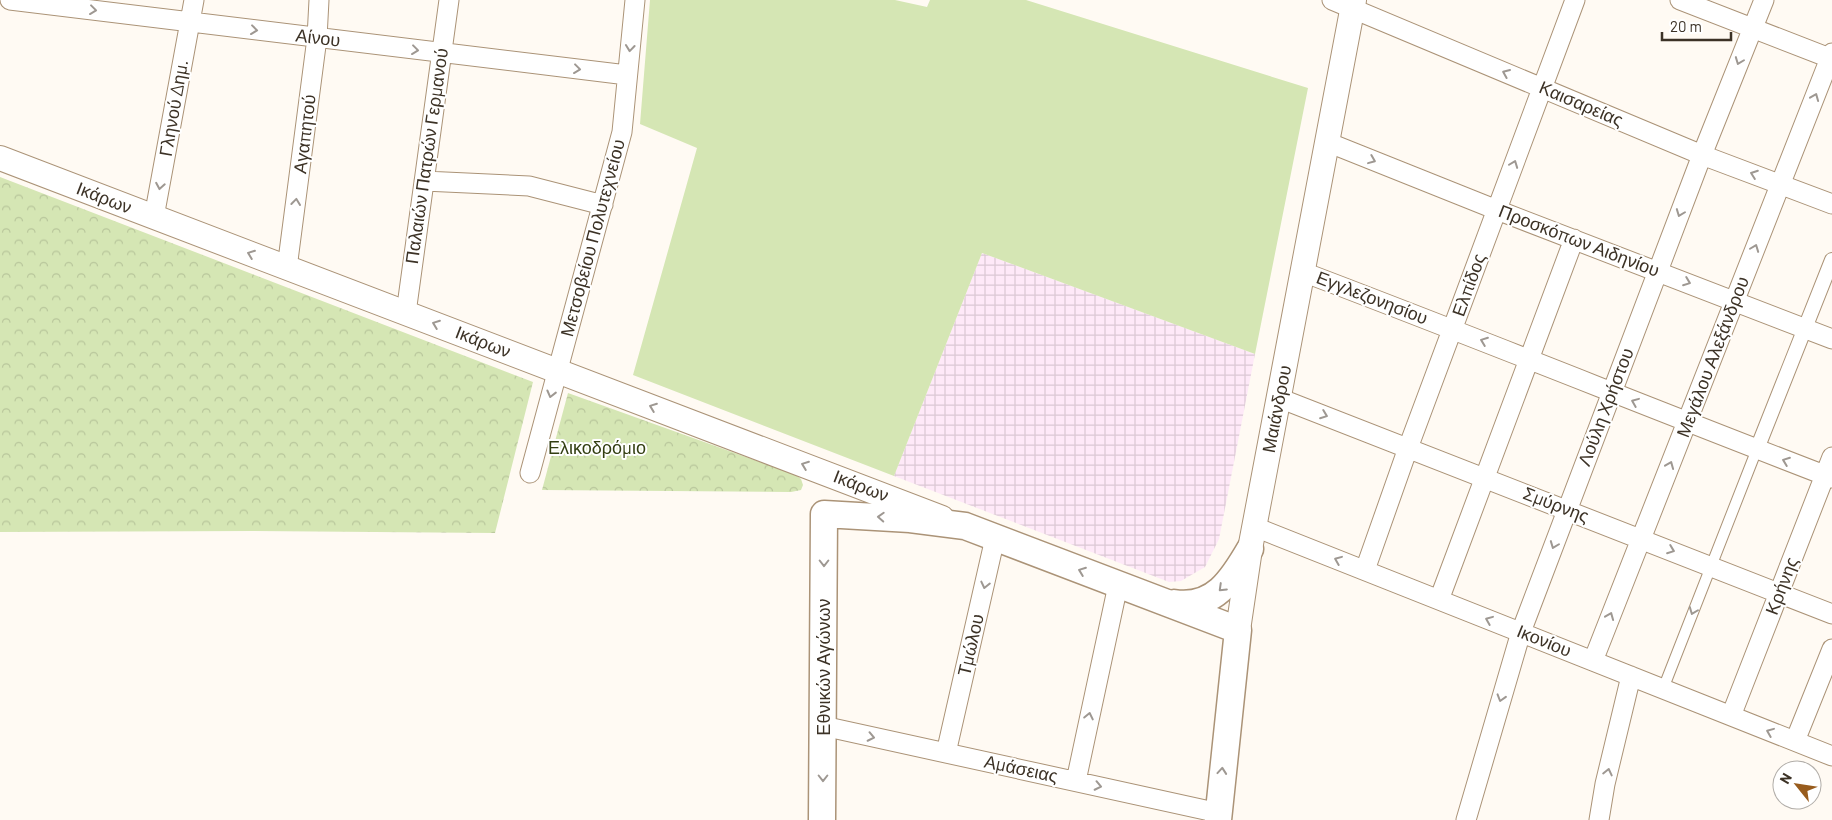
<svg xmlns="http://www.w3.org/2000/svg" width="1832" height="820" font-family="Barlow,sans-serif">
<style>
.industrial{fill:url(#industrial-grid)}
.park{fill:url(#park-crowns)}
.pitch{fill:#d5e6b4}
.lines{fill:none;stroke-linecap:round;stroke-linejoin:round}
.service-casing{stroke:#ab9377;stroke-width:12}
.pedestrian-casing{stroke:#ab9377;stroke-width:16}
.minor-casing{stroke:#ab9377;stroke-width:21}
.tertiary-casing{stroke:#ab9377;stroke-width:26}
.secondary-casing{stroke:#ab9377;stroke-width:29}
.service{stroke:#fff;stroke-width:10}
.pedestrian{stroke:#fff;stroke-width:14}
.minor{stroke:#fff;stroke-width:19}
.tertiary{stroke:#fff;stroke-width:24}
.secondary{stroke:#fff;stroke-width:26}
.oneway{stroke:#9e9892}
.labels{text-anchor:middle;stroke-width:4;stroke-linejoin:round;paint-order:stroke}
.street-label{font-size:18px;fill:#3c3226;stroke:#fff}
.park-label{font-size:18px;fill:#323e11;stroke:#fff}
</style>
<defs>
<pattern id="industrial-grid" width="8" height="8" patternUnits="userSpaceOnUse" patternTransform="scale(1.25)"><rect width="8" height="8" fill="#fee9f8"/><path d="M0 4h8M4 0v8" fill="none" stroke="#dbc8d4"/></pattern>
<pattern id="park-crowns" width="20" height="18" patternUnits="userSpaceOnUse" patternTransform="scale(1.25)"><rect width="20" height="18" fill="#d5e6b4"/><path d="M2 6a3 3 0 1 1 6 0M12 15a3 3 0 1 1 6 0" fill="none" stroke="#b8c69b"/></pattern>
</defs>
<rect width="100%" height="100%" fill="#fffaf3"/>
<path class="industrial" d="M 982,253 L 1255,354 L 1219,539 L 1205,567 L 1181,581 L 1169,582 L 894,476 Z"/>
<path class="park" d="M 0,177 L 533,382 L 495,533 L 253,531 L 0,532 Z
M 568,393 L 796,475 L 801,479 L 803,485 L 801,490 L 791,492 L 542,490 Z"/>
<path class="pitch" d="M 650,0 L 895,0 L 927,7 L 930,0 L 1026,0 L 1308,88 L 1255,354 L 982,253 L 894,476 L 633,375 L 697,148 L 640,124 Z"/>
<g class="lines">
<g class="service-casing">
<path id="service" d="M 1663,689 L 1757,449"/>
</g>
<g class="pedestrian-casing">
<path id="pedestrian" d="M 1757,449 L 1832,260"/>
</g>
<g class="minor-casing">
<path id="minor" d="M 10,0 L 627,75
M 1332,0 L 1702,155 L 1832,204
M 1680,0 L 1832,59
M 1327,142 L 1497,210 L 1832,339
M 424,181 L 529,186 L 603,205
M 154,217 L 194,0
M 287,268 L 317,38 L 319,0
M 1303,272 C 1480,339 1655,410 1832,478
M 406,313 L 449,0
M 1279,398 L 1832,614
M 530,473 L 622,132 L 635,0
M 1255,527 L 1832,756
M 1365,570 L 1408,448 L 1575,0
M 1439,600 L 1574,239
M 1593,661 L 1832,53
M 1731,716 L 1832,457
M 823,726 L 1219,813
M 1795,741 L 1832,649
M 946,753 L 995,538
M 1076,781 L 1118,585
M 1466,820 L 1521,632 L 1702,155 L 1764,0
M 1599,820 L 1605,784 L 1631,676"/>
</g>
<g class="tertiary-casing">
<path id="tertiary" d="M 0,158 L 942,518
M 1238,630 L 1250,549 L 1354,0"/>
</g>
<g class="secondary-casing">
<path id="secondary" d="M 1174,603 C 1214,609 1232,580 1250,549
M 822,820 L 824,514 L 910,519 L 965,526 L 1238,630 L 1218,820"/>
</g>
<use href="#service" class="service"/>
<use href="#pedestrian" class="pedestrian"/>
<use href="#minor" class="minor"/>
<use href="#tertiary" class="tertiary"/>
<use href="#secondary" class="secondary"/>
</g>
<defs><path id="oneway-chevron" d="M-2-3.5L2.5 0L-2 3.5" fill="none" stroke-width="1.6" stroke-linecap="round" stroke-linejoin="round" transform="scale(1.25)"/></defs>
<g class="oneway">
<use href="#oneway-chevron" transform="translate(93 10) rotate(7)"/>
<use href="#oneway-chevron" transform="translate(254 30) rotate(7)"/>
<use href="#oneway-chevron" transform="translate(630 48) rotate(96)"/>
<use href="#oneway-chevron" transform="translate(415 50) rotate(7)"/>
<use href="#oneway-chevron" transform="translate(1739 61) rotate(111)"/>
<use href="#oneway-chevron" transform="translate(577 69) rotate(7)"/>
<use href="#oneway-chevron" transform="translate(1506 73) rotate(-157)"/>
<use href="#oneway-chevron" transform="translate(1815 97) rotate(-68)"/>
<use href="#oneway-chevron" transform="translate(1372 160) rotate(22)"/>
<use href="#oneway-chevron" transform="translate(1514 164) rotate(-69)"/>
<use href="#oneway-chevron" transform="translate(1754 174) rotate(-160)"/>
<use href="#oneway-chevron" transform="translate(160 186) rotate(100)"/>
<use href="#oneway-chevron" transform="translate(296 202) rotate(-83)"/>
<use href="#oneway-chevron" transform="translate(1680 213) rotate(111)"/>
<use href="#oneway-chevron" transform="translate(1755 248) rotate(-69)"/>
<use href="#oneway-chevron" transform="translate(251 254) rotate(-159)"/>
<use href="#oneway-chevron" transform="translate(1687 282) rotate(21)"/>
<use href="#oneway-chevron" transform="translate(436 324) rotate(-159)"/>
<use href="#oneway-chevron" transform="translate(1484 341) rotate(-159)"/>
<use href="#oneway-chevron" transform="translate(551 394) rotate(104)"/>
<use href="#oneway-chevron" transform="translate(1635 402) rotate(-158)"/>
<use href="#oneway-chevron" transform="translate(653 407) rotate(-159)"/>
<use href="#oneway-chevron" transform="translate(1324 415) rotate(21)"/>
<use href="#oneway-chevron" transform="translate(1786 461) rotate(-159)"/>
<use href="#oneway-chevron" transform="translate(805 465) rotate(-159)"/>
<use href="#oneway-chevron" transform="translate(1670 465) rotate(-68)"/>
<use href="#oneway-chevron" transform="translate(881 517) rotate(-177)"/>
<use href="#oneway-chevron" transform="translate(1554 545) rotate(111)"/>
<use href="#oneway-chevron" transform="translate(1671 550) rotate(21)"/>
<use href="#oneway-chevron" transform="translate(1338 560) rotate(-158)"/>
<use href="#oneway-chevron" transform="translate(824 563) rotate(90)"/>
<use href="#oneway-chevron" transform="translate(1082 571) rotate(-159)"/>
<use href="#oneway-chevron" transform="translate(985 585) rotate(103)"/>
<use href="#oneway-chevron" transform="translate(1222 588) rotate(136)"/>
<use href="#oneway-chevron" transform="translate(1693 611) rotate(111)"/>
<use href="#oneway-chevron" transform="translate(1610 616) rotate(-68)"/>
<use href="#oneway-chevron" transform="translate(1489 620) rotate(-158)"/>
<use href="#oneway-chevron" transform="translate(1501 698) rotate(107)"/>
<use href="#oneway-chevron" transform="translate(1089 716) rotate(-78)"/>
<use href="#oneway-chevron" transform="translate(1770 732) rotate(-158)"/>
<use href="#oneway-chevron" transform="translate(871 737) rotate(12)"/>
<use href="#oneway-chevron" transform="translate(1222 771) rotate(-85)"/>
<use href="#oneway-chevron" transform="translate(1608 772) rotate(-77)"/>
<use href="#oneway-chevron" transform="translate(823 778) rotate(90)"/>
<use href="#oneway-chevron" transform="translate(1098 786) rotate(12)"/>
</g>
<g class="labels">
<g class="street-label">
<text transform="translate(318 38) rotate(7)" y="6">Αίνου</text>
<text transform="translate(1581 104) rotate(23)" y="6">Καισαρείας</text>
<text transform="translate(174 108) rotate(-80)" y="6">Γληνού Δημ.</text>
<text transform="translate(305 134) rotate(-83)" y="6">Αγαπητού</text>
<text transform="translate(427 156) rotate(-82)" y="6">Παλαιών Πατρών Γερμανού</text>
<text transform="translate(104 198) rotate(21)" y="6">Ικάρων</text>
<text transform="translate(593 238) rotate(-75)" y="6">Μετσοβείου Πολυτεχνείου</text>
<text transform="translate(1579 241) rotate(21)" y="6">Προσκόπων Αιδηνίου</text>
<text transform="translate(1469 285) rotate(-70)" y="6">Ελπίδος</text>
<text transform="translate(1372 298) rotate(21)" y="6">Εγγλεζονησίου</text>
<text transform="translate(483 342) rotate(21)" y="6">Ικάρων</text>
<text transform="translate(1713 357) rotate(-69)" y="6">Μεγάλου Αλεξάνδρου</text>
<text transform="translate(1606 407) rotate(-69)" y="6">Λούλη Χρήστου</text>
<text transform="translate(1277 409) rotate(-79)" y="6">Μαιάνδρου</text>
<text transform="translate(861 486) rotate(21)" y="6">Ικάρων</text>
<text transform="translate(1556 505) rotate(21)" y="6">Σμύρνης</text>
<text transform="translate(1782 586) rotate(-69)" y="6">Κρήνης</text>
<text transform="translate(1544 641) rotate(22)" y="6">Ικονίου</text>
<text transform="translate(971 645) rotate(-77)" y="6">Τμώλου</text>
<text transform="translate(824 667) rotate(-90)" y="6">Εθνικών Αγώνων</text>
<text transform="translate(1021 769) rotate(12)" y="6">Αμάσειας</text>
</g>
<g class="park-label">
<text x="597" y="454">Ελικοδρόμιο</text>
</g>
</g>
<g transform="translate(1797 785) rotate(300)"><circle r="24" fill="#ffffff" stroke="#b1ada8"/>
<path d="M0-4L9 19L0 12L-9 19Z" fill="#985c1d"/>
<text y="-8" font-size="14" font-weight="bold" text-anchor="middle" fill="#3c3226">N</text>
</g>
<path d="M1662 32v8h69v-8" fill="none" stroke="#3c3226" stroke-width="2.5"/>
<text x="1670" y="32" font-size="15" fill="#3c3226" stroke="#ffffff" stroke-width="4" paint-order="stroke">20 m</text>
</svg>
